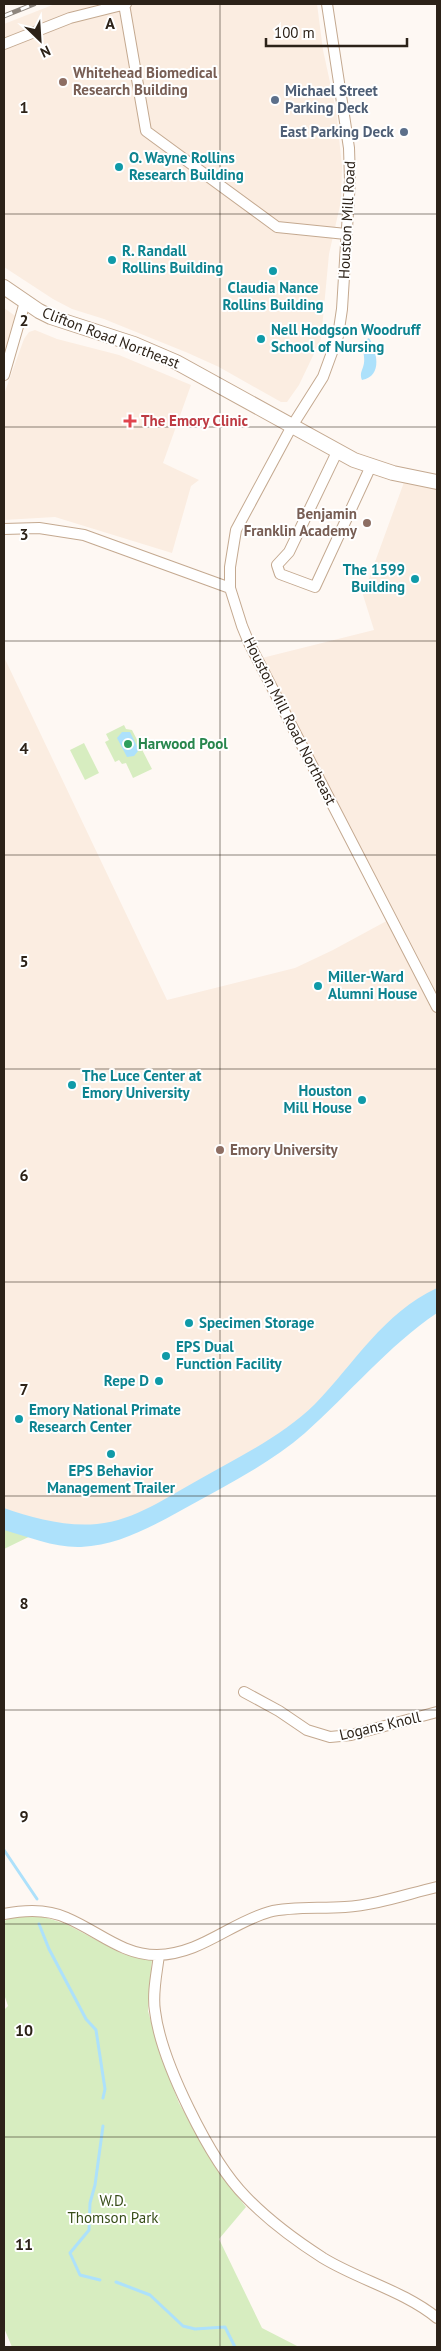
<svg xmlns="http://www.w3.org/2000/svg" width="441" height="2351" font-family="'PT Sans',sans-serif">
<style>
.built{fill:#fbede1}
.green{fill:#d7edc0}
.water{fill:#ade1fb}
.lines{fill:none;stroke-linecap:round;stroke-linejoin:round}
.stream{stroke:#ade1fb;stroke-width:3}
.minor-casing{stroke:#c4a990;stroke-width:12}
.secondary-casing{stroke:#c4a990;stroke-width:16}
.minor{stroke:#fff;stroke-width:10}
.secondary{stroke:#fff;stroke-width:14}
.rail-casing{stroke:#8e867e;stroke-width:5}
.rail{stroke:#fff;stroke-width:3;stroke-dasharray:9;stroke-linecap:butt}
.grid{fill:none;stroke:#2c2218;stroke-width:1;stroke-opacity:0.55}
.education-dot{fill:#8d6e63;stroke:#fff;stroke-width:2}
.service-dot{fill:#5c6f8a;stroke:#fff;stroke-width:2}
.culture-dot{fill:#0f9aa8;stroke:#fff;stroke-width:2}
.health-dot{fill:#e0444e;stroke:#fff;stroke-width:2}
.leisure-dot{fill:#2e9e5b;stroke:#fff;stroke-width:2}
.labels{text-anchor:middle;stroke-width:4;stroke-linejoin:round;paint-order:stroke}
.education-label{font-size:15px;font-weight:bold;fill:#785e54;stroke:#fff;text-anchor:start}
.service-label{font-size:15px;font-weight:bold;fill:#4e5e75;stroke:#fff;text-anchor:start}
.culture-label{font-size:15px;font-weight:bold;fill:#0d838f;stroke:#fff;text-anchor:start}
.street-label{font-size:15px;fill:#2c2218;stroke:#fff}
.health-label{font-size:15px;font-weight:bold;fill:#be3a42;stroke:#fff;text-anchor:start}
.leisure-label{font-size:15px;font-weight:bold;fill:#27864d;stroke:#fff;text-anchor:start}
.park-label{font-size:15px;fill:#374d18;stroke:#fff}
.grid-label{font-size:16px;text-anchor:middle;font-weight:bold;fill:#2c2218;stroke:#fff;stroke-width:4;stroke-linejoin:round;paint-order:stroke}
</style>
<rect width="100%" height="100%" fill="#fef8f3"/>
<path class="built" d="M 55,4 L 317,4 L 323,50 L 336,110 L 342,166 L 341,201 L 329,254 L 321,339 L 299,385 L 287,402 L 281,402 L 219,367 L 188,353 L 104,319 L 72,309 L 53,299 L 4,267 L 4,24 Z
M 4,308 L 21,320 L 4,375 Z
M 35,330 L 57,339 L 119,355 L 191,385 L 163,463 L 199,480 L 191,486 L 172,553 L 55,517 L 4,520 L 4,394 L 24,339 L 29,332 Z
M 407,474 L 437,485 L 437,1300 L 285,1437 L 109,1530 L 4,1520 L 4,657 L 167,1000 L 295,968 L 333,950 L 392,918 L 258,659 L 374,630 L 363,595 Z"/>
<path class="green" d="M 124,725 L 126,729 L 132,730 L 152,769 L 133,778 L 126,763 L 122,764 L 119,760 L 115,762 L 105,742 L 109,740 L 106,734 Z
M 84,743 L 99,773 L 85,780 L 70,750 Z
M 4,1520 L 45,1529 L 4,1549 Z
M 41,1916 L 66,1924 L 123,1954 L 152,1959 L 148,2011 L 161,2057 L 179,2103 L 215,2167 L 246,2207 L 219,2239 L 262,2328 L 299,2347 L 12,2347 L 4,2328 L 4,2010 L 8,2006 L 4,1994 L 4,1921 L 14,1917 Z"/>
<path class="water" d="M 369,338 C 377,351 383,376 362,380 C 359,373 363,370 364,363 C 365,356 362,349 363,341 Z
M 122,732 L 130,732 L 139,750 L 134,756 L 127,757 L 117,738 Z
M 437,1288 L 437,1313 C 388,1346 349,1394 305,1433 C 268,1465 223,1487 180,1511 C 149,1528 118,1545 81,1547 C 55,1548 29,1537 4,1530 L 4,1508 C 32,1518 66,1527 97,1524 C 136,1520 167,1497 200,1479 C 237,1458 284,1435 315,1404 C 355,1363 383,1313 437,1288 Z"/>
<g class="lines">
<path class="stream" d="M 4,1850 L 37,1899
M 39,1924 L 49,1949 L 86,2019 L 96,2030 L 105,2089 L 103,2098
M 100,2280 L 80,2275 L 70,2253 L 89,2230 L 90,2203 L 95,2185 L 103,2126
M 116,2282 L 150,2295 L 183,2326 L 195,2329 L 225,2327 L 235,2347"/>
<g class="minor-casing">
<path id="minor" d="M 124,4 L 146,131 L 277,227 L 346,234
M 327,4 L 349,148 L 350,180 L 342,309 L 338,336 L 323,377 L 292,426 L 236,530 L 230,567 L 230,588 L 242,626 L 249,643 L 437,1007
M 4,44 L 70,18 L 126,4
M 4,375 L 25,302
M 337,452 L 289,552 L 277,565 L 280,574 L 315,587 L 371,466
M 4,529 L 39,528 L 84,535 L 230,588
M 244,1692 L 279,1711 L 307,1730 L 330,1737 L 351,1735 L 437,1712
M 4,1914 C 24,1910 48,1909 67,1918 C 98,1931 122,1955 157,1955 C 201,1954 230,1923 269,1912 C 293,1906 320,1909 345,1907 C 376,1905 407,1894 437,1887
M 159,1955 C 157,1972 152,1993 155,2011 C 161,2061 210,2161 246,2197 C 269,2221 295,2240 323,2258 C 359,2280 404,2291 437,2318"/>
</g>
<g class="secondary-casing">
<path id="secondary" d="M 4,287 L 39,311 L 51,317 L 134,344 L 176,362 L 354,460 L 393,473 L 437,482"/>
</g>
<use href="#minor" class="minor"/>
<use href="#secondary" class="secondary"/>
<g class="rail-casing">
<path id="rail" d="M 4,16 L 34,4"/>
</g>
<use href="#rail" class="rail"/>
</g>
<path class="grid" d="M 220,4 L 220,2347M 4,214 L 437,214M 4,427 L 437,427M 4,641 L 437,641M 4,855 L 437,855M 4,1069 L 437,1069M 4,1282 L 437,1282M 4,1496 L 437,1496M 4,1710 L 437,1710M 4,1924 L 437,1924M 4,2137 L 437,2137"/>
<g class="education-dot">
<circle cx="63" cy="82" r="5"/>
<circle cx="367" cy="523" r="5"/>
<circle cx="220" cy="1150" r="5"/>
</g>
<g class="service-dot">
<circle cx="275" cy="100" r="5"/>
<circle cx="404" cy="132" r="5"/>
</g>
<g class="culture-dot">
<circle cx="119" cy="167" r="5"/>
<circle cx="112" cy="260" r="5"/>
<circle cx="273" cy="271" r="5"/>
<circle cx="261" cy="339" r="5"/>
<circle cx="415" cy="579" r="5"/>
<circle cx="318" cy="986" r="5"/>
<circle cx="72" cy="1085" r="5"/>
<circle cx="362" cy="1100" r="5"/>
<circle cx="189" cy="1323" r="5"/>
<circle cx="166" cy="1356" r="5"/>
<circle cx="159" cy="1381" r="5"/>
<circle cx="19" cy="1419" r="5"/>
<circle cx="111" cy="1454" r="5"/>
</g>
<path class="health-dot" d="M127.5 413.5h5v5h5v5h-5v5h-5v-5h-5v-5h5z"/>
<circle class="leisure-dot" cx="128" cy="744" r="5"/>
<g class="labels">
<g class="education-label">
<text x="73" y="78">Whitehead Biomedical<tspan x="73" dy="17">Research Building</tspan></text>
<text x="357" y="519" text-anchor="end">Benjamin<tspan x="357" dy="17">Franklin Academy</tspan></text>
<text x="230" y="1155">Emory University</text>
</g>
<g class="service-label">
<text x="285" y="96">Michael Street<tspan x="285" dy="17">Parking Deck</tspan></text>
<text x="394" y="137" text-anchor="end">East Parking Deck</text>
</g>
<g class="culture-label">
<text x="129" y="163">O. Wayne Rollins<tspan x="129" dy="17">Research Building</tspan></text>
<text x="122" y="256">R. Randall<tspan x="122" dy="17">Rollins Building</tspan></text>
<text x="273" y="293" text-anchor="middle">Claudia Nance<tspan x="273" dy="17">Rollins Building</tspan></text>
<text x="271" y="335">Nell Hodgson Woodruff<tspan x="271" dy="17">School of Nursing</tspan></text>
<text x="405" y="575" text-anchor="end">The 1599<tspan x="405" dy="17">Building</tspan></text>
<text x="328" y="982">Miller-Ward<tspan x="328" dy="17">Alumni House</tspan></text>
<text x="82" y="1081">The Luce Center at<tspan x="82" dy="17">Emory University</tspan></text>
<text x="352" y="1096" text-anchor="end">Houston<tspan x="352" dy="17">Mill House</tspan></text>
<text x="199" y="1328">Specimen Storage</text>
<text x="176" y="1352">EPS Dual<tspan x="176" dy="17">Function Facility</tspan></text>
<text x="149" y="1386" text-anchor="end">Repe D</text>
<text x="29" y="1415">Emory National Primate<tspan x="29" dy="17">Research Center</tspan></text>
<text x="111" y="1476" text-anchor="middle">EPS Behavior<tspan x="111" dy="17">Management Trailer</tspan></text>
</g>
<g class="street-label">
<text transform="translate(347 220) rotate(-87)" y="5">Houston Mill Road</text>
<text transform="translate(111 338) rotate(21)" y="5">Clifton Road Northeast</text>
<text transform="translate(290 721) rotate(63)" y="5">Houston Mill Road Northeast</text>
<text transform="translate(380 1726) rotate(-13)" y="5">Logans Knoll</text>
</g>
<g class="health-label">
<text x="141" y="426">The Emory Clinic</text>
</g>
<g class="leisure-label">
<text x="138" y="749">Harwood Pool</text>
</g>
<g class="park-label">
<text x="113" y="2206">W.D.<tspan x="113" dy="17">Thomson Park</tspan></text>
</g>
</g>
<g class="grid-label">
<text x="110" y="29">A</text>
<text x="24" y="113">1</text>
<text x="24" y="326">2</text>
<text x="24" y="540">3</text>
<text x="24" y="754">4</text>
<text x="24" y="967">5</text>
<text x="24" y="1181">6</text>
<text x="24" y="1395">7</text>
<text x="24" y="1609">8</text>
<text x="24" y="1822">9</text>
<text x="24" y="2036">10</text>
<text x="24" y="2250">11</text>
</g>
<rect width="441" height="2351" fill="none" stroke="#2c2218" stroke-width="10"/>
<g transform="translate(40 40) rotate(155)" stroke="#ffffff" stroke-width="4" paint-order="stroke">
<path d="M0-4L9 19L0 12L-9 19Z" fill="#2c2218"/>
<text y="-8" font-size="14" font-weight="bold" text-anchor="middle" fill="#2c2218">N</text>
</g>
<path d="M266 38v8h141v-8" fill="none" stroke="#2c2218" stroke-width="2.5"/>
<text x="274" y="38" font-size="15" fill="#2c2218" stroke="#ffffff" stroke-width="4" paint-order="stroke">100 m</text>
</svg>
